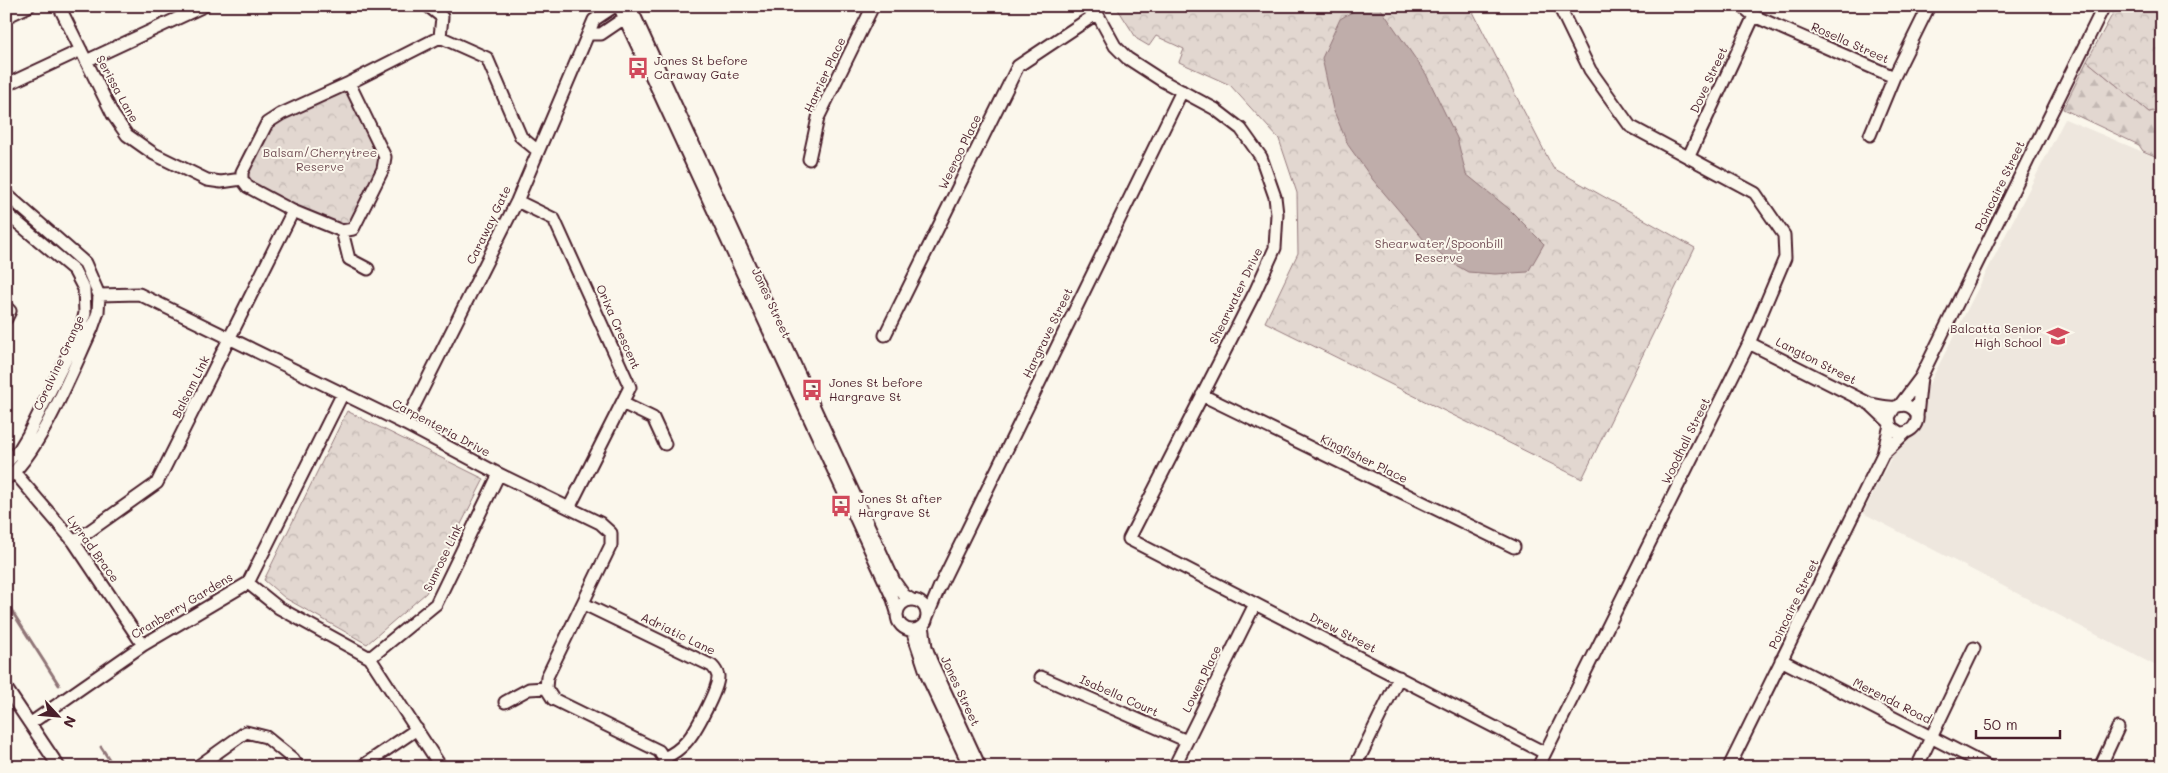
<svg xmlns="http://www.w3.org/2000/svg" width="2168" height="773" font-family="Mali,sans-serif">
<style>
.built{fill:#eee7de}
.forest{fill:url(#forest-firs);stroke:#967b7e}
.park{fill:url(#park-crowns);stroke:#967b7e}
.water{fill:#bfadaa;stroke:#907477}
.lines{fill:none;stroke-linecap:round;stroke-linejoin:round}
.stream{stroke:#907477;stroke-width:3}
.minor-casing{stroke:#4a1f2b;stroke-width:15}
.minor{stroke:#fbf7ec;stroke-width:11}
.labels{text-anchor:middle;stroke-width:4;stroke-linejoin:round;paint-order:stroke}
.street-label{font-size:12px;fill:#4a1f2b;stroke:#fbf7ec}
.poi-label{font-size:12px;fill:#4a1f2b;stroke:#fbf7ec;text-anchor:start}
.park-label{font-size:12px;fill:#704d54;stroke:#fbf7ec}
</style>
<defs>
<pattern id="forest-firs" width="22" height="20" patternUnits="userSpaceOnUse" patternTransform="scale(1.25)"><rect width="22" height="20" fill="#e2d7d0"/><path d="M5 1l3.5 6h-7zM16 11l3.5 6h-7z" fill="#c3b8b3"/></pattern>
<pattern id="park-crowns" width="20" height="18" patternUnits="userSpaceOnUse" patternTransform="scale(1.25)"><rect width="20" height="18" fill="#e2d7d0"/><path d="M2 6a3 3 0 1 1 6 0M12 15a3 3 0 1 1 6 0" fill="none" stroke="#c3b8b3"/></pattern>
</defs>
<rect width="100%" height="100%" fill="#fbf7ec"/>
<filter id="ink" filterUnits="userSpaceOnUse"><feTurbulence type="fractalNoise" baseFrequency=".02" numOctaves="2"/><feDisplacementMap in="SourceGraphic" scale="10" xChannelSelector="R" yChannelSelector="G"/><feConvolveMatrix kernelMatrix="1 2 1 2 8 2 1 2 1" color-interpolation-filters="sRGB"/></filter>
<g filter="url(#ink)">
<path class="built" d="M 2065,119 L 2162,160 L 2162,669 L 1863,513 Z"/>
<path class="forest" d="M 2087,61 L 2149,112 L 2162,109 L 2162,159 L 2143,151 L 2139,145 L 2063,109 Z"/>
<path class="park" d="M 1116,6 L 1470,6 L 1553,168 L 1695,248 L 1582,479 L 1265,322 L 1298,253 L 1297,193 L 1279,139 L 1230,85 L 1179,62 L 1184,49 L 1156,36 L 1149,46 L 1137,39 Z
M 2117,6 L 2149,6 L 2162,10 L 2162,109 L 2149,112 L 2087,61 Z
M 349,83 L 385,157 L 353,229 L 342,231 L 242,179 L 267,123 Z
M 347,411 L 484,479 L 426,593 L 367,644 L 285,598 L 264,580 Z"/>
<path class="water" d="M 1353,6 L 1379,6 L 1426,74 L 1457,138 L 1466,174 L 1508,208 L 1544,244 L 1528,272 L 1495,274 L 1468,272 L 1452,263 L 1424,240 L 1373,180 L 1348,145 L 1333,109 L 1322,58 L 1340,19 L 1357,9 L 1348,8 Z"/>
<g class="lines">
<path class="stream" d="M 6,602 L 59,685
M 101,747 L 114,767"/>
<g class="minor-casing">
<path id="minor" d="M 59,6 L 113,115 L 127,135 L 154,154 L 207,180 L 221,182 L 242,179
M 428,6 L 442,17 L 440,37
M 619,6 L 893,599 L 897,612
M 630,6 L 894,581 L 904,595 L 912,600
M 1093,6 L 1115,46 L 1127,58 L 1161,80 L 1215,109 L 1241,129 L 1261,157 L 1275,197 L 1277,214 L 1275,248 L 1255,292 L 1129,539 L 1545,753
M 1742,6 L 1754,16 L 1894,77
M 6,17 L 29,6
M 589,34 L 601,34 L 629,15
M 86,61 L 204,6
M 349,83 L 385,157 L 383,169 L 353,229 L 342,231 L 293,211 L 248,187 L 242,179 L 242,172 L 267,123 L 281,114 L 349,83 L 440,37 L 487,58 L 521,137 L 538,151
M 6,85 L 81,50
M 1870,135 L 1894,77 L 1929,6
M 1689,156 L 1754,16
M 809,159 L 818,118 L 873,6
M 6,194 L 85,263 L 99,295 L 98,312 L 92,329 C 73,369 39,455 6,479
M 517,201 L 554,219 L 630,387 L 569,508
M 6,213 L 74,270 L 84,289 L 85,313 L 81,329 L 28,435 L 19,450 L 6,463
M 342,231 L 349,259 L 368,269
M 99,295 L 139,294 L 405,424 L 499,474 L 600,523 L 611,533 L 611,545 L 547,677 L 546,688 L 553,699 L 659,751 L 666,762 L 666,767
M 6,307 L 10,311 L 6,319
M 885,335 L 1018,66 L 1096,14
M 1749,343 L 1870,404 L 1889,422
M 1202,395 L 1514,547
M 622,403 L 653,418 L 665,444
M 1870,404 C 1878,405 1888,408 1895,407 C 1900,406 1904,403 1910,407 C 1925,415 1914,434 1900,433 L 1891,427 L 1889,417 L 1895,407
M 1900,405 L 1921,377 L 2104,6
M 1917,416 L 1921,377
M 405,424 L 517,201 L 594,20 L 615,6
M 1883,454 L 1905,433
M 15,473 L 74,542 L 143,645
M 74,542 L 157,483 L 293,211
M 248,583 L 279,608 L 370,658 L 441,767
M897 615a15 15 0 1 1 30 0a15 15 0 1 1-30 0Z
M 584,604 L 712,666 C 715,669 717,672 718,676 C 719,688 695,733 686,742 C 680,749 673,754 664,758
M 927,617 L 939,588 L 1182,91
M 923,625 L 926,647 L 931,661 L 980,767
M 912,630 L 928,678 L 970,767
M 370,658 L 436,604 L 499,474
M 1781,660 L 1989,767
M 1041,677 L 1187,741
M 6,688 L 59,767
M 505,702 L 529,689 L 546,688
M 31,723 L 143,645 L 248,583 L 343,393
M 197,767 L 246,732 L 266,737 L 293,759 L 298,767
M 361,767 L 417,729
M 1174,767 L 1255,604
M 1355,767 L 1399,677
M 1538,767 L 1749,343 L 1785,258 L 1784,235 L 1755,193 L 1630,126 L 1590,70 L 1559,6
M 1729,767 L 1883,454 L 1890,425
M 1917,767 L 1974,648
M 2100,767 L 2118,728"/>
</g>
<use href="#minor" class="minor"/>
</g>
</g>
<defs>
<g id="bus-bare" transform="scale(1.725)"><path d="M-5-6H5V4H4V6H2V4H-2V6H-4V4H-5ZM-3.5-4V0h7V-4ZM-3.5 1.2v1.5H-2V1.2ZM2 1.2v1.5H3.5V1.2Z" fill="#d1495b" stroke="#fbf7ec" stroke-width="2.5" paint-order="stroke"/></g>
<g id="school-bare" transform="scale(1.725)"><path d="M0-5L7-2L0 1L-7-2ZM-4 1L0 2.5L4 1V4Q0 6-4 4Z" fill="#d1495b" stroke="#fbf7ec" stroke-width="2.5" paint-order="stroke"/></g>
</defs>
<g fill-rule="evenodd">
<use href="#bus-bare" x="638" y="68"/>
<use href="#school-bare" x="2058" y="336"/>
<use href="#bus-bare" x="812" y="390"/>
<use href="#bus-bare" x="841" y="506"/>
</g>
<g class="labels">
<g class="street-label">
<text transform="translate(1850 43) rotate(24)" y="4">Rosella Street</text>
<text transform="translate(825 75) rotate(-65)" y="4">Harrier Place</text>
<text transform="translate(1709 80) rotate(-65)" y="4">Dove Street</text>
<text transform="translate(117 89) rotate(61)" y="4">Serissa Lane</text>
<text transform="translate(960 152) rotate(-64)" y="4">Weeroo Place</text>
<text transform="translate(2000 186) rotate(-64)" y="4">Poincaire Street</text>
<text transform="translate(489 225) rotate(-64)" y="4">Caraway Gate</text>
<text transform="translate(1236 296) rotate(-64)" y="4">Shearwater Drive</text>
<text transform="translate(771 303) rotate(65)" y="4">Jones Street</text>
<text transform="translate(618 327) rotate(66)" y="4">Orixa Crescent</text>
<text transform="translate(1048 333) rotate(-64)" y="4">Hargrave Street</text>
<text transform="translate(1816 361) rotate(27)" y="4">Langton Street</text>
<text transform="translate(59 363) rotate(-65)" y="4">Coralvine Grange</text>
<text transform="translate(191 387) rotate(-63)" y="4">Balsam Link</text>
<text transform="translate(441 428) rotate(28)" y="4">Carpenteria Drive</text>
<text transform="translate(1686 441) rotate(-64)" y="4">Woodhall Street</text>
<text transform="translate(1364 459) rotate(26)" y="4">Kingfisher Place</text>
<text transform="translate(93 549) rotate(54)" y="4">Lyrrad Brace</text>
<text transform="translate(443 558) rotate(-64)" y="4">Sunrose Link</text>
<text transform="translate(1794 604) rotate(-64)" y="4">Poincaire Street</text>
<text transform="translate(182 606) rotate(-31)" y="4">Cranberry Gardens</text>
<text transform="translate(1343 633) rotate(27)" y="4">Drew Street</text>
<text transform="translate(678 634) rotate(26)" y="4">Adriatic Lane</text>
<text transform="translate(1202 679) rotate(-64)" y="4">Lowen Place</text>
<text transform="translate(960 691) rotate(65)" y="4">Jones Street</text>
<text transform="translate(1119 696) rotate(24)" y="4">Isabella Court</text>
<text transform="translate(1892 701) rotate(27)" y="4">Merenda Road</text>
</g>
<g class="poi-label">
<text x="654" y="65">Jones St before<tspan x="654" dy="14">Caraway Gate</tspan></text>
<text x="2042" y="333" text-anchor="end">Balcatta Senior<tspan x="2042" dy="14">High School</tspan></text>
<text x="829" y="387">Jones St before<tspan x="829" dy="14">Hargrave St</tspan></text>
<text x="858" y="503">Jones St after<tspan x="858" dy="14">Hargrave St</tspan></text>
</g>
<g class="park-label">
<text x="320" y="157">Balsam/Cherrytree<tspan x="320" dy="14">Reserve</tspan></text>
<text x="1439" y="248">Shearwater/Spoonbill<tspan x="1439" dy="14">Reserve</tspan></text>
</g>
</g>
<rect width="2168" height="773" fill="none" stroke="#fbf7ec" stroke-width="25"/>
<rect x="12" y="12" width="2143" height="748" fill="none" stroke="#4a1f2b" stroke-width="2" filter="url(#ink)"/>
<g transform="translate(58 716) rotate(116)" stroke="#fbf7ec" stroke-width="4" paint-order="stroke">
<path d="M0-4L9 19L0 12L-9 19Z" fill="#4a1f2b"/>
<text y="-8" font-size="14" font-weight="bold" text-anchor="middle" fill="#4a1f2b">N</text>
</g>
<path d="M1976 730v8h84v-8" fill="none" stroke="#4a1f2b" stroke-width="2.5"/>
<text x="1983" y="730" font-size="15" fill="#4a1f2b" stroke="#fbf7ec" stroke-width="4" paint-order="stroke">50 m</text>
</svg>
